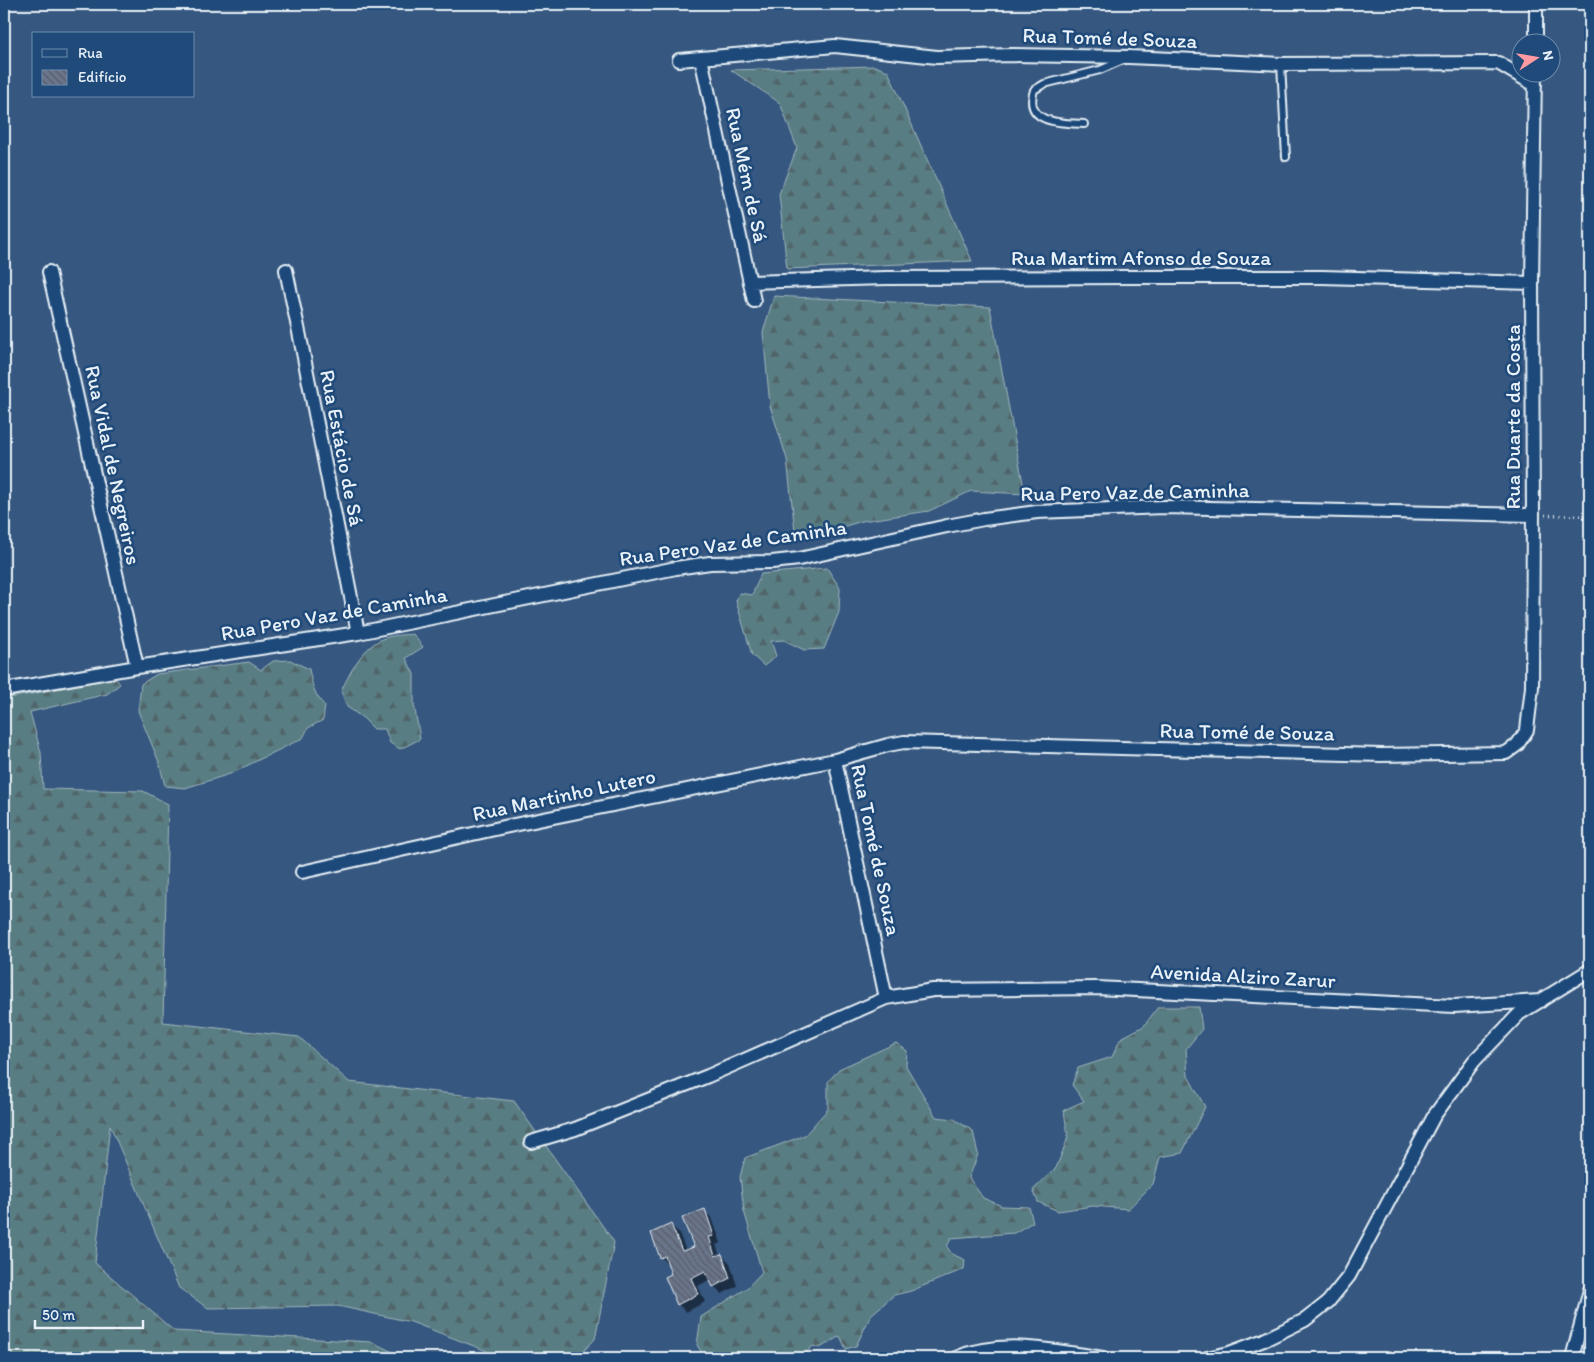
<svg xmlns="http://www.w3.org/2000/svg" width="1594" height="1362" font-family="Itim,sans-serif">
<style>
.forest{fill:url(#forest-firs);stroke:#a0b7be}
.shadow{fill:#0007}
.building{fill:url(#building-back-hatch);stroke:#e8f1f8}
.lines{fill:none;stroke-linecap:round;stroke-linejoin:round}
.service-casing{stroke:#e8f1f8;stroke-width:10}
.minor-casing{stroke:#e8f1f8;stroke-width:16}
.path{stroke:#e8f1f8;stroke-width:2.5;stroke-dasharray:1 4;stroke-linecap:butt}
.service{stroke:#1f4a7a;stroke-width:6}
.minor{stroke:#1f4a7a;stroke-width:12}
.labels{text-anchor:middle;stroke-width:5;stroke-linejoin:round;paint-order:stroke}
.street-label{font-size:21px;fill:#e8f1f8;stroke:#1f4a7a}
</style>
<defs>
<pattern id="forest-firs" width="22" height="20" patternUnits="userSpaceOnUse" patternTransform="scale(1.25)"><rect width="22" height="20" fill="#597d83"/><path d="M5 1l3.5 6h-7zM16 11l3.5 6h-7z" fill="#506569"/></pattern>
<pattern id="building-back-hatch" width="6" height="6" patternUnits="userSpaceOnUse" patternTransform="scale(1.25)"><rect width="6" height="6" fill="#6a748a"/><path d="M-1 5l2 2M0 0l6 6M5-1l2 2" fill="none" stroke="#585e6a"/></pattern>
</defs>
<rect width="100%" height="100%" fill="#36577f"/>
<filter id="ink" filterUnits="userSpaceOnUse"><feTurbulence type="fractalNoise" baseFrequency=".02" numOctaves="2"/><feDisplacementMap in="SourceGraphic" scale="10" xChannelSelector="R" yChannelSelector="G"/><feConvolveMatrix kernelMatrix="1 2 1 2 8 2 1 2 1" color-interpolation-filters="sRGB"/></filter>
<g filter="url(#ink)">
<path class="forest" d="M 875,66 L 888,71 L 972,261 L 787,269 L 779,194 L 797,148 L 780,103 L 731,70 Z
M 774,296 L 990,307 L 1025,494 L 971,491 L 929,511 L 862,521 L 796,541 L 787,459 L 770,406 L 763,332 Z
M 827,568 L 840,588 L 839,612 L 824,649 L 804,650 L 784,640 L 771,641 L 776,656 L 764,666 L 752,655 L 736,601 L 739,593 L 752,595 L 761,574 Z
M 413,634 L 423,647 L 406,658 L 414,674 L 414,704 L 420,739 L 400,749 L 390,743 L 385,729 L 374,729 L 363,718 L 347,707 L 341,691 C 351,671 361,649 382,639 C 390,635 404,635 413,634 Z
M 290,660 L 309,669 C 312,684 314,695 325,706 L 323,720 L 308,728 L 303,738 L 230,774 L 185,788 L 165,786 L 159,762 L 138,711 L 141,684 L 157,674 L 249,662 L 261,670 L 273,661 Z
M 115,678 L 120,684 L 107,694 L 30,712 L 41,753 L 43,789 L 143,791 L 168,804 L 163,1022 L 299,1037 L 349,1082 L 514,1101 L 614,1242 L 595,1339 L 577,1358 L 494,1358 L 487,1351 L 411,1322 L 338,1306 L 208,1308 L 179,1288 L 110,1125 L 95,1263 L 174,1331 L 372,1342 L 405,1358 L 4,1358 L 4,699 Z
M 1158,1007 L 1199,1007 L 1202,1029 L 1186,1049 L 1188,1076 L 1205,1107 L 1182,1153 L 1160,1157 L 1153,1184 L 1128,1209 L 1093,1206 L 1058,1211 L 1038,1202 L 1033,1190 L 1056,1168 L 1068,1138 L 1064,1110 L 1084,1101 L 1072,1085 L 1078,1068 L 1112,1057 L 1121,1038 L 1144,1026 Z
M 896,1043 L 907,1051 L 906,1066 L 936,1117 L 954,1119 L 973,1131 L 978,1154 L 969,1178 L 983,1198 L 1002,1206 L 1029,1207 L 1033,1222 L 1014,1233 L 951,1238 L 947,1247 L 952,1254 L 965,1260 L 964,1269 L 911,1291 L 894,1295 L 871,1315 L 856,1346 L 846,1349 L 840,1336 L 820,1348 L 813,1346 L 801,1358 L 705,1358 L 697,1345 L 701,1317 L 747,1288 L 762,1272 L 744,1211 L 740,1177 L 745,1158 L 805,1135 L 828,1109 L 828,1082 L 839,1069 Z"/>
<path class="shadow" d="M 704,1211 L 712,1218 L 721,1243 L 716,1245 L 720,1256 L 722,1255 L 730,1263 L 737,1286 L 722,1294 L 714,1286 L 711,1279 L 698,1286 L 705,1302 L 686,1312 L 678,1304 L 673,1274 L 669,1265 L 661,1257 L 671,1225 L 679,1233 L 686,1251 L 696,1248 Z"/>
<path class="building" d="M 705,1209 L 714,1236 L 709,1237 L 715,1256 L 722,1254 L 730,1278 L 713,1287 L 705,1271 L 691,1278 L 698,1294 L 677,1305 L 665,1277 L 671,1274 L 665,1256 L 660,1258 L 651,1233 L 671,1224 L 682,1251 L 694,1247 L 682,1218 Z"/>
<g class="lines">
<g class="service-casing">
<path id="service" d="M 1281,64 L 1286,157
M 1084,124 C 1062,123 1023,124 1034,90 L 1044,84 L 1100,70 L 1123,60"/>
</g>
<g class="minor-casing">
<path id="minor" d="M 1536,42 L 1536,4
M 701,58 L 754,301
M 679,60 L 835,46 L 937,57 L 1013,55 L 1129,57 L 1281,64 L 1498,63 L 1535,85
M 286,270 L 300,337 L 358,633
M 49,272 L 137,667
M 750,282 L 886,278 L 1128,277 L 1322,277 L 1532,283
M 4,690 L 137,667 L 358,633 L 676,568 L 710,563 L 772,562 L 799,559 L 947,526 L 984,519 L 1037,512 L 1164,507 L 1533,515
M 835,760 L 886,998
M 302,872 L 504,827 L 835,760 L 888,745 L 904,742 L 1381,755 L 1506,753 L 1517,745 L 1527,730 L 1532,687 L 1533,515 L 1532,283 L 1535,72
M 531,1142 L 575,1129 L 708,1076 L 886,998 L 933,990 L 1097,988 L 1454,1006 L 1541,1001
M 956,1358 C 1002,1338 1056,1351 1103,1358
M 1207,1358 L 1229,1353 L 1264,1340 L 1305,1320 L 1328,1302 L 1349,1276 L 1434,1116 L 1474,1061 L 1519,1014 L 1590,970
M 1572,1358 L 1590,1290"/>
</g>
<path class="path" d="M 1545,515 L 1590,516"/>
<use href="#service" class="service"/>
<use href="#minor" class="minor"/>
</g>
</g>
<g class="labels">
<g class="street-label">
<text transform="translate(1110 38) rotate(2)" y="7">Rua Tomé de Souza</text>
<text transform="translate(747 175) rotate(78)" y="7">Rua Mém de Sá</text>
<text x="1141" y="265">Rua Martim Afonso de Souza</text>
<text transform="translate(1513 417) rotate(-90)" y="7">Rua Duarte da Costa</text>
<text transform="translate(342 448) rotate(79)" y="7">Rua Estácio de Sá</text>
<text transform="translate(113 465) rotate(78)" y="7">Rua Vidal de Negreiros</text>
<text transform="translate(1135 492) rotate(-1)" y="7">Rua Pero Vaz de Caminha</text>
<text transform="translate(733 543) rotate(-8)" y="7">Rua Pero Vaz de Caminha</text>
<text transform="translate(334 614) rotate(-10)" y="7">Rua Pero Vaz de Caminha</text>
<text transform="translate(1247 732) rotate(1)" y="7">Rua Tomé de Souza</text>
<text transform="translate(564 795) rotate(-12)" y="7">Rua Martinho Lutero</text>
<text transform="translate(876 850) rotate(78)" y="7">Rua Tomé de Souza</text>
<text transform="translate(1243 976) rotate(3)" y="7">Avenida Alziro Zarur</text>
</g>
</g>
<rect width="1594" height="1362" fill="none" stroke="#1f4a7a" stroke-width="20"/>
<rect x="10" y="10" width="1574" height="1342" fill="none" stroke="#e8f1f8" stroke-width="2" filter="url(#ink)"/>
<rect x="32" y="32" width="162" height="65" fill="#1f4a7a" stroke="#6f8dac"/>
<rect x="42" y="49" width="25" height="8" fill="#1f4a7a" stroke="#6f8dac"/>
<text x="78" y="58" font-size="15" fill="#e8f1f8">Rua</text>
<rect x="42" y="70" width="25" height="15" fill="url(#building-back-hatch)" stroke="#6f8dac"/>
<text x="78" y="82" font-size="15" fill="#e8f1f8">Edifício</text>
<g transform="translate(1536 58) rotate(78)"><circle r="24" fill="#1f4a7a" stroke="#6f8dac"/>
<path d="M0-4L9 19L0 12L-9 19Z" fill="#ff9aa2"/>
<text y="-8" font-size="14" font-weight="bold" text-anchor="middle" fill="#e8f1f8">N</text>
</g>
<path d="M35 1320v8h108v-8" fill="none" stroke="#e8f1f8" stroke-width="2.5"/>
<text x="42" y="1320" font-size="15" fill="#e8f1f8" stroke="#1f4a7a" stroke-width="4" paint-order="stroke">50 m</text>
</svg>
